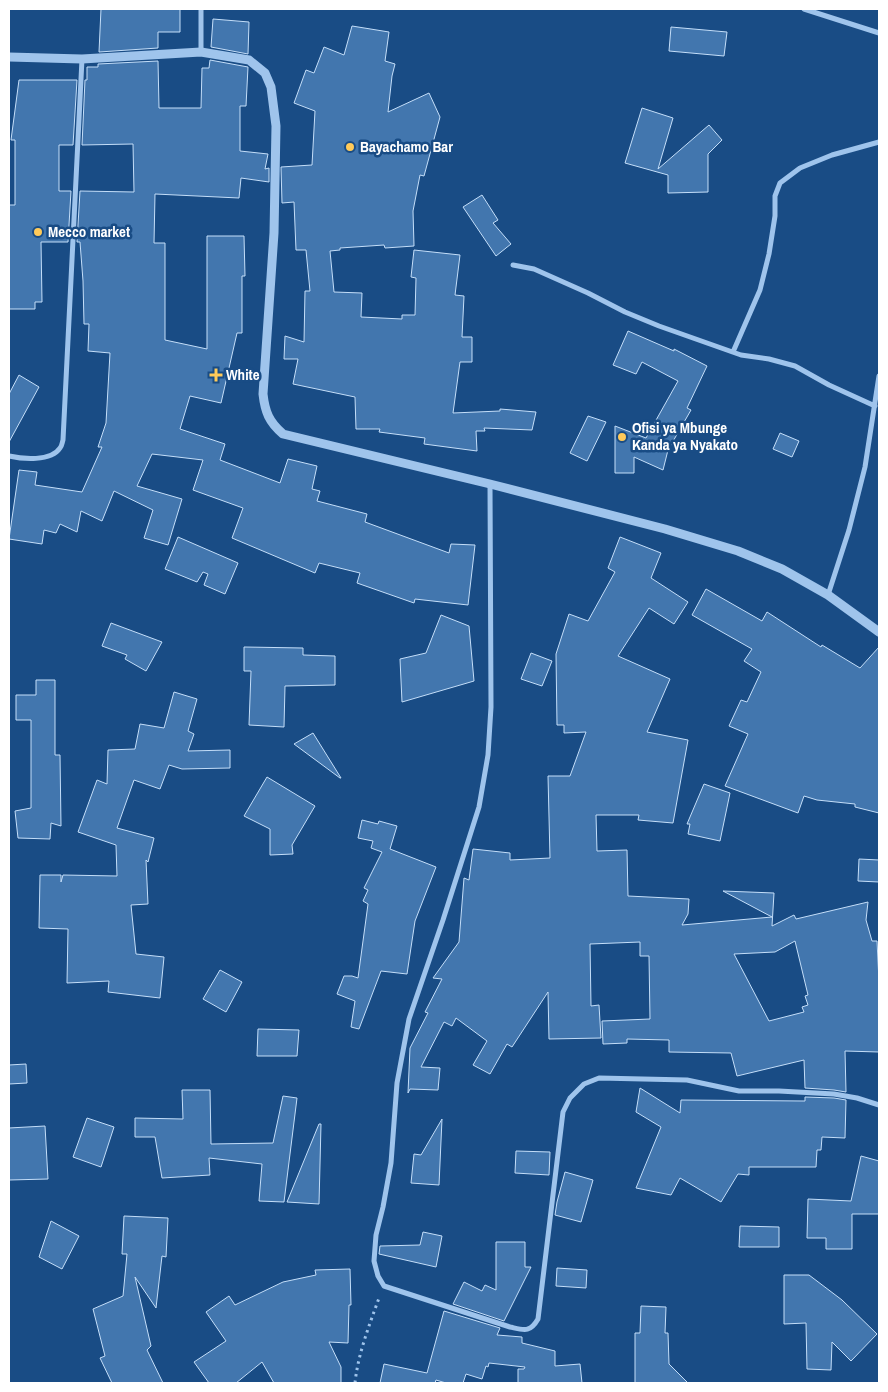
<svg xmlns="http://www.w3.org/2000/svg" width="888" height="1392" font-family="'Archivo Narrow',sans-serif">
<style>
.building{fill:#4276ae;stroke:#c4def9;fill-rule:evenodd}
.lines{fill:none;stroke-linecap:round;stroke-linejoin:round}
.path{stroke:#9fc4ec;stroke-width:3;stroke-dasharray:2.5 4;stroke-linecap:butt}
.minor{stroke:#9fc4ec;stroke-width:5}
.tertiary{stroke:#9fc4ec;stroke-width:9}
.poi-dot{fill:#ffca5a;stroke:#194c85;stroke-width:2}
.labels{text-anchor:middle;stroke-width:5;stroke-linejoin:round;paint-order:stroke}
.poi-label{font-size:15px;font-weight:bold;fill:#fff;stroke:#194c85;text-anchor:start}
</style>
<rect width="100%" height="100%" fill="#194c85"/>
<path class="building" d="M 101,9 L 180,9 L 180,32 L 158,32 L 158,48 L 99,52 Z
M 213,19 L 249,22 L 248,54 L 211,47 Z
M 352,26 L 389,32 L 385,61 L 395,64 L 392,76 L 388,112 L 429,93 L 440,117 L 424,176 L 420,175 L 413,211 L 414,246 L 385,248 L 384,245 L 340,248 L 340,250 L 330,251 L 334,292 L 362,293 L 361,317 L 402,319 L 402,315 L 415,315 L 416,278 L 411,277 L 414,250 L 460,255 L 455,295 L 464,296 L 462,337 L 472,337 L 472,362 L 460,362 L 453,413 L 500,411 L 500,409 L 536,412 L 532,430 L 484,428 L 485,431 L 476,431 L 477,451 L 424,444 L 425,438 L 379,432 L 380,429 L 356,429 L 355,397 L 293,384 L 298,359 L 284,359 L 285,336 L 304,342 L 305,291 L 310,291 L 306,250 L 296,250 L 294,202 L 282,203 L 281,167 L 312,165 L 315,111 L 294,103 L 306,70 L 314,73 L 324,47 L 344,55 Z
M 671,27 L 727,32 L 724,56 L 669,51 Z
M 210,60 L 248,67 L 246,106 L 240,106 L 240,151 L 268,154 L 265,169 L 269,168 L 269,182 L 241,178 L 239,198 L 155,194 L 154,243 L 165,243 L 165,340 L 207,349 L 207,236 L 244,236 L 245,276 L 242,276 L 242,333 L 237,333 L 221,403 L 190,396 L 180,429 L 225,444 L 220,460 L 280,483 L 288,459 L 317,466 L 312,489 L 320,491 L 317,501 L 367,514 L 365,522 L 449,553 L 451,544 L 475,545 L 468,605 L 415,599 L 414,603 L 357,583 L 360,573 L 319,563 L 315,573 L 232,538 L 243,508 L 193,490 L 203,460 L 152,454 L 137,486 L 182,499 L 168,545 L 144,538 L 153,510 L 114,491 L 102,521 L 81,511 L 77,532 L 60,524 L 56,533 L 44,530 L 42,544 L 9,539 L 19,470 L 37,472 L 35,485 L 82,492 L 102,447 L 98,447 L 106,423 L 110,353 L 88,351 L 89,324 L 84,324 L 83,281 L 80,242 L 77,242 L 80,191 L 134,192 L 133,144 L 82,145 L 85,80 L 87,80 L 87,67 L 98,67 L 98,64 L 158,61 L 159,108 L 201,108 L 202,68 L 209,68 Z
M 19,80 L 77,80 L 73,145 L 59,145 L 59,191 L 71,191 L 68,242 L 41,242 L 42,302 L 35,302 L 35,309 L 9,309 L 9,205 L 15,205 L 15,140 L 11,140 Z
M 642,108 L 673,118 L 658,169 L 709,125 L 722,140 L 708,154 L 708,192 L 668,193 L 668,175 L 625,163 Z
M 482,195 L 498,220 L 493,223 L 511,244 L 496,256 L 463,207 Z
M 628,331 L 674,351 L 674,349 L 707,366 L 687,408 L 691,410 L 668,450 L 663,470 L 634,457 L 634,473 L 615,473 L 615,426 L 646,438 L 678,381 L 642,362 L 636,374 L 613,365 Z
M 19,375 L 39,387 L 9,442 L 9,394 Z
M 588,416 L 606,422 L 587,461 L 570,453 Z
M 780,433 L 799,441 L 792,457 L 773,449 Z
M 178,537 L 238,563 L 225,594 L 204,585 L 208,574 L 203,572 L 197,582 L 165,569 Z
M 620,537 L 661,553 L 651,578 L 688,602 L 674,624 L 649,608 L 618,656 L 670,679 L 647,732 L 688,740 L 673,823 L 638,820 L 639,815 L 596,815 L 597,851 L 627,850 L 628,896 L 689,899 L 688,914 L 682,925 L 772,917 L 723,891 L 774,893 L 772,926 L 794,915 L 796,919 L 868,902 L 866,920 L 872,941 L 877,941 L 879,981 L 879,1052 L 845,1051 L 846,1092 L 834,1090 L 805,1088 L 804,1060 L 737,1076 L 731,1053 L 669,1052 L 669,1040 L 627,1039 L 627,1043 L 603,1044 L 602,1021 L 650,1019 L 649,956 L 640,956 L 640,942 L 590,944 L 591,1006 L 599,1005 L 601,1038 L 549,1039 L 548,992 L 512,1047 L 507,1044 L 490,1074 L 473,1065 L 487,1041 L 456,1018 L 452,1026 L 444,1022 L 421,1067 L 440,1068 L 438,1090 L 410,1089 L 408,1093 L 410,1048 L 428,1013 L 425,1012 L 442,979 L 433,978 L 459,942 L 464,878 L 469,880 L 473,849 L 510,853 L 510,860 L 550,858 L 548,776 L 570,776 L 586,732 L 564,733 L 564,725 L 557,725 L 556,654 L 569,614 L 588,621 L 615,572 L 608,568 ZM 795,941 L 808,995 L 805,996 L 808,1005 L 802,1007 L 804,1012 L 769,1021 L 734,954 L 775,952 Z
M 706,589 L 762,621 L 767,612 L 821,647 L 822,645 L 860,668 L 879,647 L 879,813 L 855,807 L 855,804 L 817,800 L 804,796 L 798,813 L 725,786 L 748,734 L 729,726 L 741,700 L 747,702 L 761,672 L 744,661 L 752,649 L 692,615 Z
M 441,615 L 469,626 L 474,681 L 402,702 L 400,659 L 426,653 Z
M 111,623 L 162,642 L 146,671 L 125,659 L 127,655 L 102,646 Z
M 244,647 L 303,648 L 303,655 L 335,656 L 335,685 L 285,686 L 284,727 L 249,725 L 251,671 L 244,671 Z
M 531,653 L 552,661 L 542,686 L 521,679 Z
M 36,680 L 55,680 L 55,755 L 60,755 L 61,826 L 51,823 L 50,839 L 18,838 L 15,811 L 31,808 L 31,720 L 16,720 L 16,695 L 36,695 Z
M 174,692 L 197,699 L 188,731 L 194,734 L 188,751 L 230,750 L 230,768 L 182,769 L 169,765 L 160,789 L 134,780 L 117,828 L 154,838 L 148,862 L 146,860 L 148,904 L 131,905 L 136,954 L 164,957 L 160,998 L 108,992 L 109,981 L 67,983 L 68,929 L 39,928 L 40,875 L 61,875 L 61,882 L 63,875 L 117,876 L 116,845 L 78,832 L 97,780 L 107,784 L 108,750 L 135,749 L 140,724 L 164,728 Z
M 313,733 L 341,778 L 340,778 L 294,744 Z
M 267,777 L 315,806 L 292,845 L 293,854 L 270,855 L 270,829 L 244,816 Z
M 704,784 L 730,793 L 720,841 L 688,834 L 690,824 L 687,824 Z
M 362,820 L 378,824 L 379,821 L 397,826 L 390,849 L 436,867 L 415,921 L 407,974 L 381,971 L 359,1029 L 351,1027 L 355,1001 L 337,994 L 344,976 L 352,976 L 358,978 L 368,904 L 363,901 L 368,890 L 364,888 L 382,852 L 371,848 L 373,841 L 358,838 Z
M 859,859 L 879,860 L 879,882 L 858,881 Z
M 220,970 L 242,982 L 226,1012 L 203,999 Z
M 258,1029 L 299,1030 L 297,1056 L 257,1056 Z
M 26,1064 L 27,1083 L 9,1084 L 9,1065 Z
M 640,1088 L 680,1113 L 681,1100 L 805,1101 L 805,1097 L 834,1098 L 846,1100 L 845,1138 L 822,1137 L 821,1150 L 817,1150 L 816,1167 L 749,1167 L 749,1175 L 738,1174 L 721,1202 L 680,1178 L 671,1195 L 636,1188 L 661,1127 L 636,1112 Z
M 182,1090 L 210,1090 L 211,1144 L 273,1143 L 283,1096 L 297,1098 L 284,1202 L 259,1201 L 262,1164 L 209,1158 L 210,1175 L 162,1178 L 155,1137 L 135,1137 L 135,1118 L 183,1119 Z
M 87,1118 L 114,1127 L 101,1167 L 73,1157 Z
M 442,1119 L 439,1185 L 411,1183 L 414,1154 L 421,1155 Z
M 319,1124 L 321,1124 L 319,1204 L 287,1202 Z
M 45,1126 L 48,1179 L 9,1180 L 9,1128 Z
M 516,1151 L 550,1152 L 549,1175 L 515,1173 Z
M 861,1156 L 879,1161 L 879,1214 L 852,1214 L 852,1249 L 826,1249 L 826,1238 L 807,1238 L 808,1199 L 851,1201 Z
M 565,1172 L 593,1180 L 581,1222 L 555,1215 L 557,1202 Z
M 124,1216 L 168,1218 L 166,1257 L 162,1256 L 156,1308 L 135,1277 L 151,1346 L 147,1350 L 163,1383 L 112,1383 L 100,1358 L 105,1356 L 93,1309 L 123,1296 L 127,1254 L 122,1254 Z
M 51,1221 L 79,1236 L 62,1269 L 39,1257 Z
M 740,1226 L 779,1227 L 779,1247 L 739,1247 Z
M 423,1232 L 442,1236 L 436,1267 L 379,1254 L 380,1246 L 420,1245 Z
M 496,1242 L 525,1242 L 525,1267 L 531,1267 L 504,1321 L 453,1304 L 464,1282 L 482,1291 L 485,1285 L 496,1290 Z
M 557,1268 L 587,1270 L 586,1288 L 556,1286 Z
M 350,1269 L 351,1305 L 349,1305 L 348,1343 L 329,1342 L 341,1367 L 341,1383 L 274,1383 L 262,1362 L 236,1383 L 209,1383 L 194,1362 L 226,1341 L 206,1312 L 229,1296 L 235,1305 L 283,1282 L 316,1275 L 315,1270 Z
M 784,1275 L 809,1275 L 842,1300 L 877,1334 L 851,1361 L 832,1342 L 831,1370 L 807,1369 L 806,1323 L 784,1324 Z
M 641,1306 L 666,1307 L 665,1333 L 668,1333 L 669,1364 L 688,1383 L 635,1383 L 635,1333 L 640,1333 Z
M 444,1311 L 500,1328 L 497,1335 L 522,1337 L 522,1343 L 555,1351 L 555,1366 L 580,1364 L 582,1383 L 518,1383 L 518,1369 L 524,1369 L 525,1367 L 489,1363 L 488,1367 L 486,1366 L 482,1379 L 466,1374 L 463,1383 L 446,1383 L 436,1380 L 435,1383 L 380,1383 L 384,1364 L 427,1373 Z"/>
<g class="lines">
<path class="path" d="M 355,1383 C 358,1354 369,1326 379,1298"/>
<path class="minor" d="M 201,9 L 201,52
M 804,9 L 879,33
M 513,265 L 534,269 L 588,293 L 625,312 L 659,326 L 741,355 L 769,359 L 795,366 L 829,385 L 875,406
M 733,352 L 760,290 L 769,254 L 775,216 L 775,196 L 780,183 L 800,168 L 832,155 L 879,142
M 9,456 C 22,459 51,462 60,448 C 62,446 62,443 63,440 L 82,59
M 490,484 L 491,707 L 488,755 L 479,807 L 443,920 L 409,1019 L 397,1083 L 391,1163 L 383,1207 L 376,1235 L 374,1261 L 378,1276 L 384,1286 L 510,1327 C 524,1330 530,1333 538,1319 L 563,1112 L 570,1098 L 584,1084 L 599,1078 L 687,1080 L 739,1091 L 779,1091 L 834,1094 L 857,1098 L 879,1105
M 828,595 L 849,530 L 865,467 L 879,376"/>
<path class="tertiary" d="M 9,57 L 82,59 L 201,52 L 249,60 L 265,73 L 271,87 L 276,126 L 274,233 L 263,394 C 265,412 269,422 283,434 L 490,484 L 665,529 L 738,551 L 782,569 L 828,595 L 879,632"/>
</g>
<g class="poi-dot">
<circle cx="350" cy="147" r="5"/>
<circle cx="38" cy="232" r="5"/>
<path d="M213.5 367.5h5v5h5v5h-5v5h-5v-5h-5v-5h5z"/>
<circle cx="622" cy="437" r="5"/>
</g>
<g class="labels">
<g class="poi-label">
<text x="360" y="152">Bayachamo Bar</text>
<text x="48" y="237">Mecco market</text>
<text x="226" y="380">White</text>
<text x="632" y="433">Ofisi ya Mbunge<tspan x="632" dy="17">Kanda ya Nyakato</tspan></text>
</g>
</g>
<rect width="888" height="1392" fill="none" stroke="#ffffff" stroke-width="20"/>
</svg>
